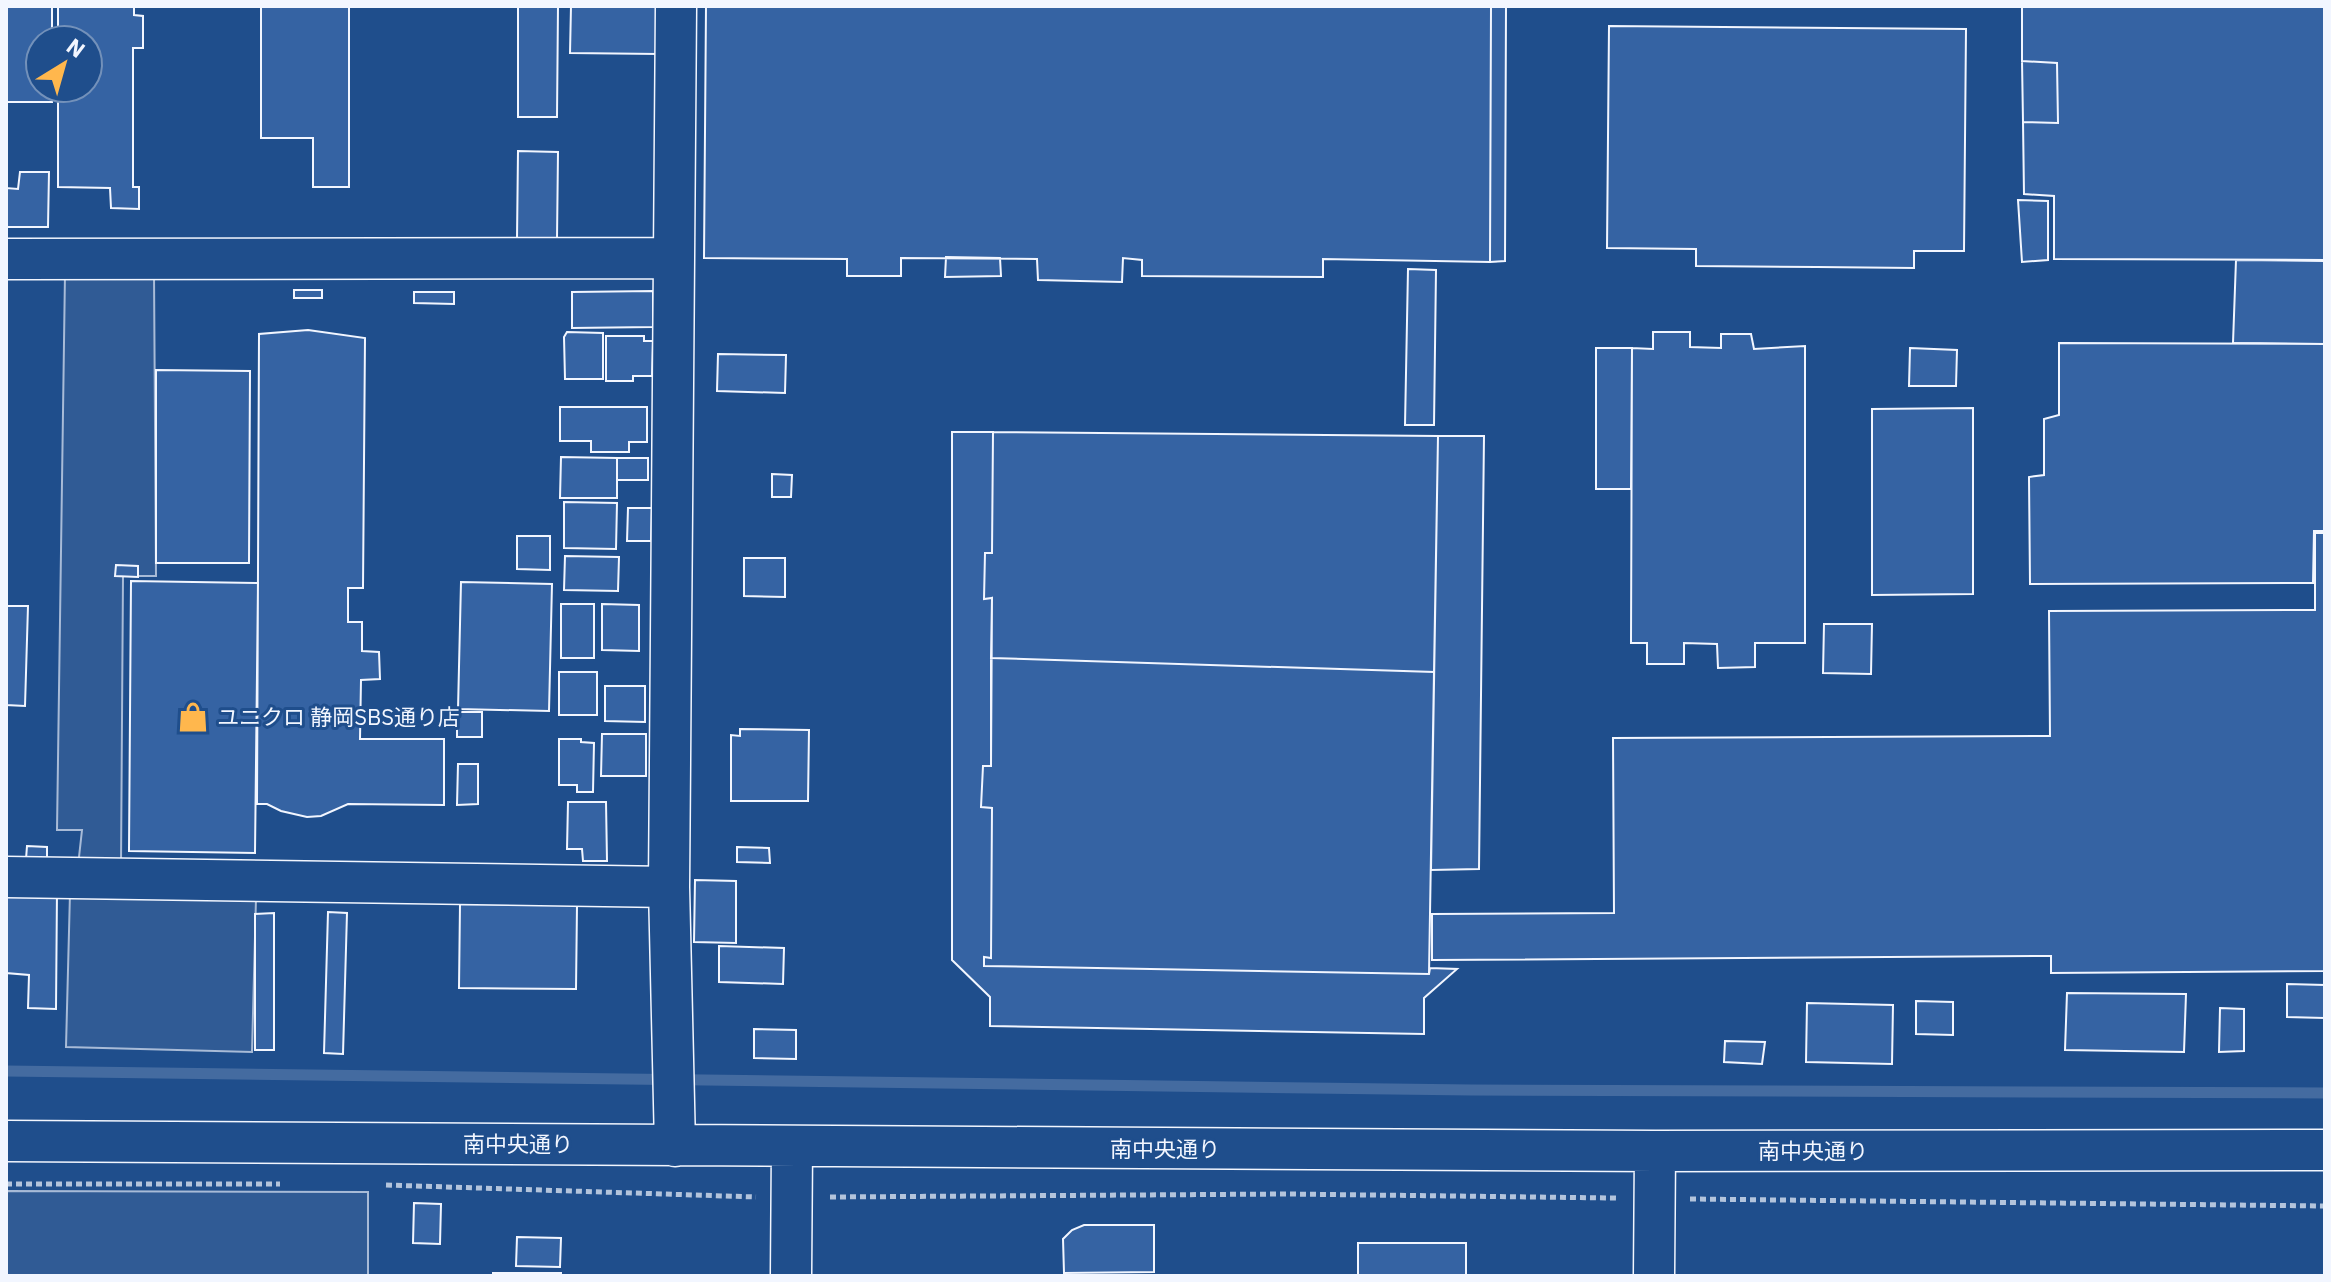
<svg xmlns="http://www.w3.org/2000/svg" width="2331" height="1282" font-family="'IBM Plex Sans','Noto Sans JP',sans-serif">
<style>
.built{fill:#305b95;stroke:#a8bbd7;stroke-width:2}
.lines{fill:none;stroke-linecap:round;stroke-linejoin:round}
.stream{stroke:#446ba0;stroke-width:11}
.building{fill:#3563a3;stroke:#f2f6ff;stroke-width:2}
.minor-casing{stroke:#f2f6ff;stroke-width:43}
.path{stroke:#b3c4dc;stroke-width:5;stroke-dasharray:6 4;stroke-linecap:butt}
.minor{stroke:#1f4e8c;stroke-width:40}
.labels{text-anchor:middle;stroke-width:6;stroke-linejoin:round;paint-order:stroke}
.poi-label{font-size:22px;fill:#f2f6ff;stroke:#1f4e8c;text-anchor:start}
.street-label{font-size:22px;fill:#f2f6ff;stroke:#1f4e8c}
</style>
<rect width="100%" height="100%" fill="#1f4e8c"/>
<path class="built" d="M 65,273 L 154,273 L 156,576 L 123,576 L 121,865 L 78,866 L 82,830 L 57,830 Z
M 70,893 L 256,898 L 252,1052 L 66,1047 Z
M 6,1191 L 368,1192 L 368,1276 L 6,1276 Z"/>
<g class="lines">
<path class="stream" d="M 6,1071 L 1472,1090 L 2325,1093"/>
</g>
<path class="building" d="M 6,6 L 52,6 L 52,40 L 40,40 L 40,88 L 52,88 L 52,102 L 6,102 Z
M 58,6 L 134,6 L 134,15 L 143,16 L 143,48 L 133,48 L 133,187 L 139,187 L 139,209 L 111,208 L 110,188 L 58,187 L 58,88 L 88,88 L 88,40 L 58,40 Z
M 261,6 L 349,6 L 349,187 L 313,187 L 313,138 L 261,138 Z
M 518,6 L 558,6 L 557,117 L 518,117 Z
M 571,6 L 658,6 L 658,54 L 570,53 Z
M 706,6 L 1491,6 L 1490,262 L 1323,259 L 1323,277 L 1142,276 L 1142,260 L 1123,258 L 1122,282 L 1038,280 L 1037,259 L 901,258 L 901,276 L 847,276 L 847,259 L 704,258 Z
M 1491,6 L 1506,6 L 1505,261 L 1490,262 Z
M 2022,6 L 2325,6 L 2325,260 L 2054,259 L 2054,196 L 2024,194 L 2023,122 L 2058,123 L 2057,63 L 2022,61 Z
M 1609,26 L 1966,29 L 1964,251 L 1914,251 L 1914,268 L 1817,267 L 1696,266 L 1696,249 L 1607,248 Z
M 2022,61 L 2057,63 L 2058,123 L 2023,122 Z
M 518,151 L 558,152 L 557,239 L 517,239 Z
M 20,172 L 49,172 L 48,227 L 6,227 L 6,188 L 18,189 Z
M 2018,200 L 2048,201 L 2048,260 L 2022,262 Z
M 946,257 L 1000,258 L 1001,276 L 945,277 Z
M 2236,260 L 2325,261 L 2325,344 L 2233,343 Z
M 1408,269 L 1436,270 L 1434,425 L 1405,425 Z
M 294,290 L 322,290 L 322,298 L 294,298 Z
M 653,291 L 653,327 L 572,328 L 572,292 Z
M 414,292 L 454,292 L 454,304 L 414,303 Z
M 308,330 L 365,338 L 363,588 L 348,588 L 348,622 L 362,622 L 362,651 L 379,652 L 380,679 L 361,680 L 360,739 L 444,739 L 444,805 L 348,804 L 321,816 L 307,817 L 281,811 L 267,804 L 257,804 L 259,334 Z
M 567,332 L 603,333 L 603,379 L 565,379 L 564,337 Z
M 1653,332 L 1690,332 L 1690,347 L 1721,348 L 1721,334 L 1751,334 L 1754,349 L 1805,346 L 1805,643 L 1755,643 L 1755,667 L 1718,668 L 1717,644 L 1684,643 L 1684,664 L 1647,664 L 1647,643 L 1631,643 L 1632,348 L 1653,349 Z
M 606,336 L 644,336 L 644,341 L 653,341 L 652,376 L 633,376 L 633,381 L 606,381 Z
M 2059,343 L 2325,344 L 2325,531 L 2314,531 L 2313,583 L 2030,584 L 2029,477 L 2044,475 L 2044,419 L 2059,415 Z
M 1596,348 L 1632,348 L 1631,489 L 1596,489 Z
M 1910,348 L 1957,350 L 1956,386 L 1909,386 Z
M 718,354 L 786,355 L 785,393 L 717,391 Z
M 156,370 L 250,371 L 249,563 L 156,563 Z
M 560,407 L 647,407 L 647,442 L 629,442 L 629,452 L 591,452 L 591,441 L 560,441 Z
M 1973,408 L 1973,594 L 1872,595 L 1872,409 Z
M 952,432 L 993,432 L 992,553 L 985,553 L 984,599 L 992,598 L 991,766 L 983,766 L 981,807 L 992,808 L 991,958 L 984,957 L 984,966 L 1429,974 L 1430,968 L 1457,969 L 1424,998 L 1424,1034 L 990,1026 L 990,997 L 952,960 Z
M 993,432 L 1438,436 L 1434,672 L 991,658 L 992,598 L 984,599 L 985,553 L 992,553 Z
M 1438,436 L 1484,436 L 1479,869 L 1431,870 Z
M 561,457 L 617,458 L 617,498 L 560,498 Z
M 617,458 L 648,458 L 648,480 L 617,480 Z
M 772,474 L 792,475 L 791,497 L 772,497 Z
M 564,502 L 617,503 L 616,549 L 564,548 Z
M 628,508 L 652,508 L 651,541 L 627,541 Z
M 2315,533 L 2325,533 L 2325,971 L 2051,973 L 2051,956 L 1432,960 L 1432,914 L 1614,913 L 1613,738 L 2050,736 L 2049,611 L 2315,610 Z
M 517,536 L 550,536 L 550,570 L 517,569 Z
M 565,556 L 619,557 L 618,591 L 564,590 Z
M 744,558 L 785,558 L 785,597 L 744,596 Z
M 116,565 L 138,566 L 138,577 L 115,576 Z
M 131,581 L 258,583 L 255,853 L 129,851 Z
M 461,582 L 552,584 L 549,711 L 458,709 Z
M 561,604 L 594,604 L 594,658 L 561,658 Z
M 602,604 L 639,605 L 639,651 L 602,650 Z
M 6,606 L 28,606 L 25,706 L 6,705 Z
M 1824,624 L 1872,624 L 1871,674 L 1823,673 Z
M 991,658 L 1434,672 L 1429,974 L 984,966 L 984,957 L 991,958 L 992,808 L 981,807 L 983,766 L 991,766 Z
M 559,672 L 597,672 L 597,715 L 559,715 Z
M 605,686 L 645,686 L 645,722 L 605,721 Z
M 457,712 L 482,712 L 482,737 L 457,737 Z
M 740,729 L 809,730 L 808,801 L 731,801 L 731,735 L 740,736 Z
M 602,734 L 646,734 L 646,776 L 601,776 Z
M 559,739 L 581,739 L 581,742 L 594,743 L 593,792 L 577,792 L 577,785 L 559,785 Z
M 458,764 L 478,764 L 478,804 L 457,805 Z
M 568,802 L 606,802 L 607,861 L 583,861 L 582,849 L 567,849 Z
M 27,846 L 47,847 L 47,860 L 26,859 Z
M 737,847 L 769,848 L 770,863 L 737,862 Z
M 695,880 L 736,881 L 736,943 L 694,942 Z
M 6,888 L 57,890 L 56,1009 L 28,1008 L 29,975 L 6,973 Z
M 460,904 L 577,905 L 576,989 L 459,988 Z
M 328,912 L 347,913 L 343,1054 L 324,1053 Z
M 274,913 L 274,1050 L 255,1050 L 255,914 Z
M 719,946 L 784,948 L 783,984 L 719,982 Z
M 2287,984 L 2325,985 L 2324,1018 L 2287,1017 Z
M 2067,993 L 2186,994 L 2184,1052 L 2065,1050 Z
M 1916,1001 L 1953,1002 L 1953,1035 L 1916,1034 Z
M 1807,1003 L 1893,1005 L 1892,1064 L 1806,1062 Z
M 2220,1008 L 2244,1009 L 2244,1051 L 2219,1052 Z
M 754,1029 L 796,1030 L 796,1059 L 754,1058 Z
M 1725,1041 L 1765,1042 L 1762,1064 L 1724,1062 Z
M 414,1203 L 441,1204 L 440,1244 L 413,1243 Z
M 1084,1225 L 1154,1225 L 1154,1272 L 1064,1273 L 1063,1239 L 1072,1230 Z
M 517,1237 L 561,1238 L 560,1267 L 516,1266 Z
M 1358,1243 L 1466,1243 L 1466,1276 L 1358,1276 Z
M 493,1273 L 561,1273 L 561,1276 L 493,1276 Z"/>
<g class="lines">
<g class="minor-casing">
<path id="minor" d="M 6,259 L 674,258
M 6,877 L 669,887
M 6,1141 L 1655,1151 L 2325,1150
M 675,1146 L 669,887 L 676,6
M 791,1276 L 792,1147
M 1654,1276 L 1655,1151"/>
</g>
<path class="path" d="M 6,1184 L 280,1184
M 386,1185 L 756,1197
M 830,1197 L 1287,1194 L 1616,1198
M 1690,1199 L 2325,1206"/>
<use href="#minor" class="minor"/>
</g>
<defs>
<g id="shop-bare" transform="scale(2.4)"><path d="M-5-2.5h2.3a2.7 3.5 0 0 1 5.4 0H5L5.5 6h-11ZM-1.5-2.5h3a1.5 2.3 0 0 0-3 0Z" fill="#ffb74d" stroke="#1f4e8c" stroke-width="2.5" paint-order="stroke"/></g>
</defs>
<g fill-rule="evenodd">
<use href="#shop-bare" x="193" y="717"/>
</g>
<g class="labels">
<g class="poi-label">
<text x="217" y="725">ユニクロ 静岡SBS通り店</text>
</g>
<g class="street-label">
<text x="518" y="1152">南中央通り</text>
<text x="1165" y="1157">南中央通り</text>
<text x="1813" y="1159">南中央通り</text>
</g>
</g>
<rect width="2331" height="1282" fill="none" stroke="#f2f6ff" stroke-width="16"/>
<g transform="translate(64 64) rotate(37)"><circle r="38" fill="#1f4e8c" stroke="#7391ba" stroke-width="2"/>
<path d="M0-6L14 30L0 20L-14 30Z" fill="#ffb74d"/>
<text y="-12" font-size="22" font-weight="bold" text-anchor="middle" fill="#f2f6ff">N</text>
</g>
</svg>
